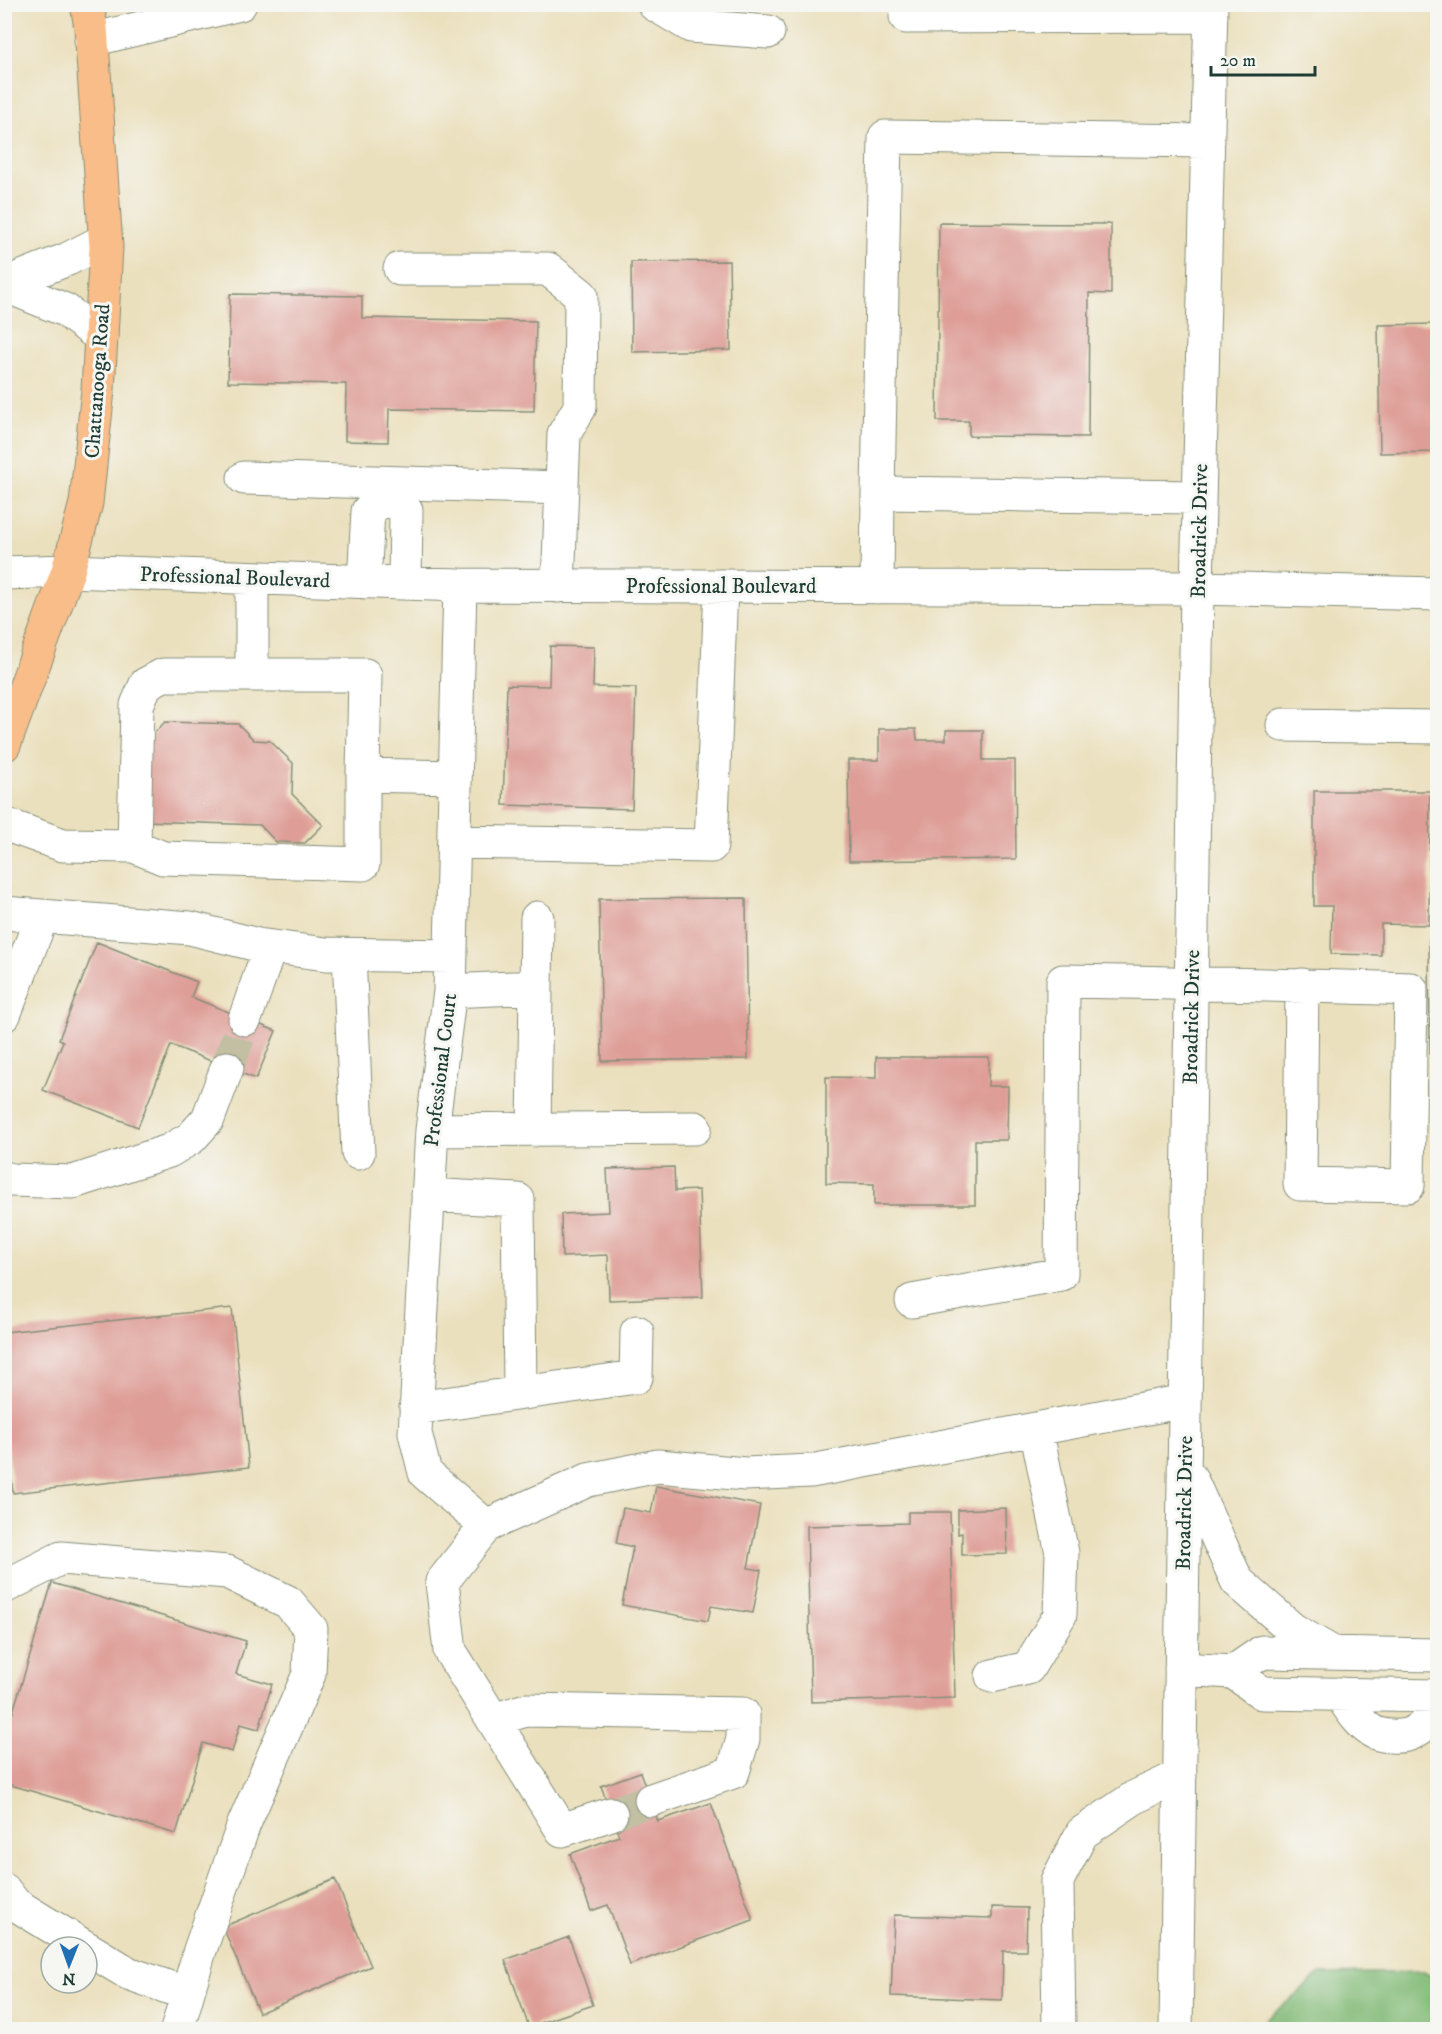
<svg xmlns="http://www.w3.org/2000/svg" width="1442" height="2034" font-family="'IM FELL DW Pica',serif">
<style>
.forest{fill:#83bb78;stroke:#517c56;stroke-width:1.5}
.building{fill:#de9e97}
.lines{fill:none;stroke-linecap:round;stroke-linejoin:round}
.minor-tunnel{stroke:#c2bfa2;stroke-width:33;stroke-dasharray:33 16;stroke-linecap:butt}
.minor-casing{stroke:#858e78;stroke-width:35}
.major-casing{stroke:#858e78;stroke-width:35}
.minor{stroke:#fff;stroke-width:33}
.major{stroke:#f8bd89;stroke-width:33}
.labels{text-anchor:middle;stroke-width:6;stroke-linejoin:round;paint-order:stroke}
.street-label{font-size:21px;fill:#1f3d34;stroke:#f6f6f2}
</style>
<rect width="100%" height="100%" fill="#f6f6f2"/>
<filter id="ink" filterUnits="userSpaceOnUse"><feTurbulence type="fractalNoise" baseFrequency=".0167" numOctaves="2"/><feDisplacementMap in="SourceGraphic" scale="12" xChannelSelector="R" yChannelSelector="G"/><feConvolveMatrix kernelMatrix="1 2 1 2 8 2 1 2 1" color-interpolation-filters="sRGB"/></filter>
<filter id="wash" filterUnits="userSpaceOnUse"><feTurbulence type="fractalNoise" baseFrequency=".008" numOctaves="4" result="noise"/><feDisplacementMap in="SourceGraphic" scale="24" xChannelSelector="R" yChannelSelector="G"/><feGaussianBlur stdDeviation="1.35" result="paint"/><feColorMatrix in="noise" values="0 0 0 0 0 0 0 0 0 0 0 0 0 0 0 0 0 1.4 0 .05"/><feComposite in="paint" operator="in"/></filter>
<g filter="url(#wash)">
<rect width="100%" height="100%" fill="#ebe0bd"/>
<path class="forest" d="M 1424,1972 L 1437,1980 L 1437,2029 L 1261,2029 L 1262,2023 L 1320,1974 Z"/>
<g id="blocks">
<path class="building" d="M 939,223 L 1111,224 L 1111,294 L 1089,293 L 1088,437 L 969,436 L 969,421 L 937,421 Z
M 729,261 L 731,350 L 632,352 L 631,262 Z
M 230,294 L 362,296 L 362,318 L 536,321 L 534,411 L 389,409 L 388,442 L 345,441 L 346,384 L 228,382 Z
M 1438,324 L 1438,452 L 1380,453 L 1378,325 Z
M 550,646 L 594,647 L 593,687 L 636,688 L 632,809 L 503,805 L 507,685 L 549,686 Z
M 165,722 L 238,724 L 254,740 L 270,741 L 293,763 L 292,794 L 323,825 L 305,843 L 276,842 L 260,825 L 144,821 L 147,740 Z
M 879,729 L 916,729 L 917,740 L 946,740 L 946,730 L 983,730 L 983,760 L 1015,760 L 1016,859 L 849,861 L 848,760 L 879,760 Z
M 1314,791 L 1430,791 L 1429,925 L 1381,924 L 1381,955 L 1331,954 L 1332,906 L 1314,906 Z
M 746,898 L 748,1059 L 602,1061 L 599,899 Z
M 1429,939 L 1438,939 L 1438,1054 L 1430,1054 Z
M 97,942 L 197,982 L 191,997 L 276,1031 L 256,1079 L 171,1045 L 138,1127 L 43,1090 L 63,1041 L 59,1039 Z
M 876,1057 L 989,1057 L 988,1086 L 1008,1086 L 1007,1140 L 975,1140 L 975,1205 L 874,1205 L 874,1184 L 826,1183 L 826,1077 L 876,1078 Z
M 674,1167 L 675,1191 L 699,1190 L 703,1297 L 609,1300 L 608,1255 L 562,1257 L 561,1214 L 609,1212 L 607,1169 Z
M 232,1308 L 249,1467 L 13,1493 L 4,1414 L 4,1332 Z
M 656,1486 L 760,1505 L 748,1568 L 761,1570 L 753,1613 L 711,1606 L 708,1621 L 622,1605 L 633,1547 L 616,1543 L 623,1508 L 651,1513 Z
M 1006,1508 L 1007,1554 L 962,1555 L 962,1533 L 958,1534 L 958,1510 Z
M 908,1512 L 950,1512 L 955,1698 L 811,1702 L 807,1526 L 908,1523 Z
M 52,1583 L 246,1641 L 236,1674 L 272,1684 L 259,1729 L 240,1724 L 232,1752 L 203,1743 L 176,1834 L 4,1783 L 4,1741 Z
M 640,1772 L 658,1821 L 711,1803 L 753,1920 L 630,1965 L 608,1905 L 591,1911 L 570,1854 L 619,1836 L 601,1786 Z
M 335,1879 L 371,1966 L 259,2013 L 223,1927 Z
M 992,1907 L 1027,1908 L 1026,1951 L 1003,1951 L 1002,2000 L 891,1996 L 894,1915 L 992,1918 Z
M 569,1937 L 593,2005 L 529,2027 L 505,1960 Z"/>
</g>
</g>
<g filter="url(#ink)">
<use href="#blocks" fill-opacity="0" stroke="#858e78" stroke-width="1.5"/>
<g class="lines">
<path class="minor-tunnel" d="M 227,1068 L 245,1019
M 611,1814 L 651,1800"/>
<g class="minor-casing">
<path id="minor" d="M 654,4 L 691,26 L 768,32
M 906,17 L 1211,16
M 91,40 L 240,4
M 400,269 L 548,269 L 581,295 L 580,407 L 564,434 L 558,586
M 4,284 L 68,259 L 105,240
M 4,285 L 65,310 L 101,337
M 244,478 L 562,488
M 387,497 L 406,510 L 405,583
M 1199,497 L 878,493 L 885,137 L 1208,141
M 4,573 L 68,571 L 460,585 L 1197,588 L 1438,594
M 252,578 L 252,675
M 364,582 L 368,511 L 387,497
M 460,585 L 450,991 L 432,1130 L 415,1433 L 425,1473 L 486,1526
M 877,587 L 878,493
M 1283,725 L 1438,727
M 4,824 L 63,845 L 134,846 L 137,705 L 146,684 L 163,675 L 365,675 L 363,775 L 455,777
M 454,842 L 711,846 L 721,586
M 134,846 L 163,858 L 363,864 L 363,775
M 4,913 L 190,928 L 258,945 L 326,954 L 451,956
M 349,955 L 358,1153
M 450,991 L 536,987
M 4,1015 L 42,916
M 245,1019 L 270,947
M 432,1130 L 695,1128
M 534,1130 L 537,918
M 4,1178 L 12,1180 L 73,1182 L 169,1151 L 191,1138 L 208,1119 L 227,1068
M 428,1195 L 518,1200 L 520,1393
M 912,1301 L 1061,1274 L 1063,981 C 1179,983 1295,985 1411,989 L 1408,1186 L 1300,1184 L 1302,985
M 416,1408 L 636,1377 L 637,1332
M 1190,1477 L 1237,1581 L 1292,1629 L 1333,1653
M 4,1587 L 61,1558 L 227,1572 L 288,1602 L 311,1629 L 309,1674 L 244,1824 L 200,1950 L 177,2030
M 1181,1669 L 1233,1672 L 1262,1693 L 1438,1696
M 1233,1672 L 1262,1652 L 1438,1655
M 992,1676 L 1028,1668 L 1060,1615 L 1062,1553 L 1036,1429
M 1340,1694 C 1349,1707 1357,1721 1370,1730 C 1380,1737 1402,1738 1412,1733 C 1422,1729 1430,1719 1438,1712
M 493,1720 L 526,1710 L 743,1714 L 743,1739 L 733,1772 L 651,1800
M 611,1814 L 562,1830 L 450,1651 L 442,1582 L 486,1526 L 588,1480 L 658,1466 L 745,1474 L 811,1471 L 1185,1401
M 4,1890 L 15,1904 L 85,1947
M 87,1948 L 128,1973 L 187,1994
M 1059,2030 L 1057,1881 L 1082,1833 L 1135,1797 L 1180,1776
M 1176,2030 L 1197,588 L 1211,4"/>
</g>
<g class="major-casing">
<path id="major" d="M 4,745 L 68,571 L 86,503 L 98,390 L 106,247 L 91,28 L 87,4"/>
</g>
<use href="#minor" class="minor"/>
<use href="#major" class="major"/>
</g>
</g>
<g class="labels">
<g class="street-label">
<text transform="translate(97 381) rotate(-86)" y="7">Chattanooga Road</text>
<text transform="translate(1199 531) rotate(-89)" y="7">Broadrick Drive</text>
<text transform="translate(235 577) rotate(2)" y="7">Professional Boulevard</text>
<text x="721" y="593">Professional Boulevard</text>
<text transform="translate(1191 1017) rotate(-89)" y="7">Broadrick Drive</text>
<text transform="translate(440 1070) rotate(-83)" y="7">Professional Court</text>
<text transform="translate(1184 1503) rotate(-89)" y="7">Broadrick Drive</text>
</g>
</g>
<rect width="1442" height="2034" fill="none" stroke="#f6f6f2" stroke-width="24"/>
<g transform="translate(69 1965) rotate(181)"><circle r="28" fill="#f6f6f2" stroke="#a0aca6" stroke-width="1.5"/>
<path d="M0-4.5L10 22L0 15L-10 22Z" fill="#1f6fb2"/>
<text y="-9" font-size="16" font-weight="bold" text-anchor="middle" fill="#1f3d34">N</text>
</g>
<path d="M1211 66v9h104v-9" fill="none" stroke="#1f3d34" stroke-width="3"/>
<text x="1220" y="66" font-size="18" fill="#1f3d34" stroke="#f6f6f2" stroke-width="4.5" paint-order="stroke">20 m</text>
</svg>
